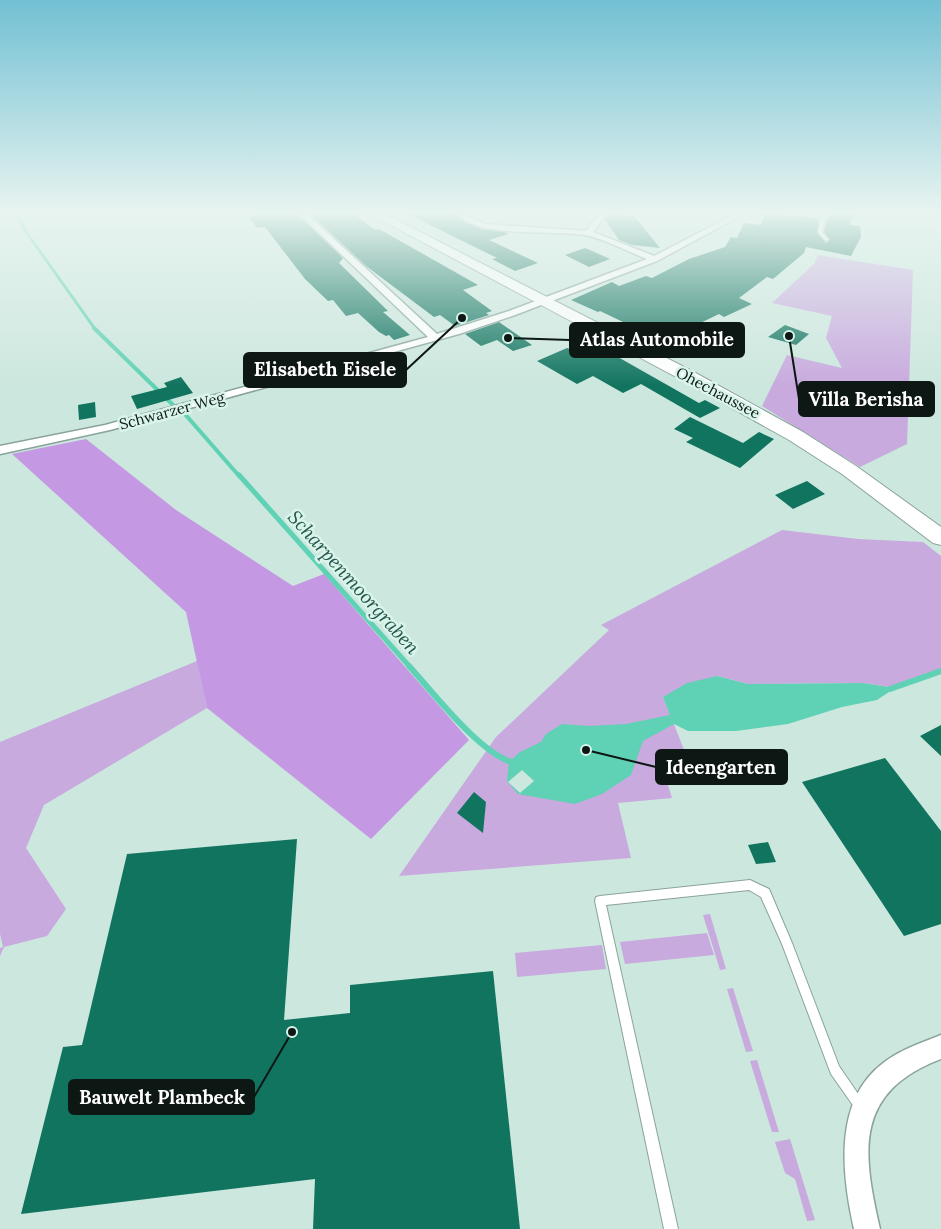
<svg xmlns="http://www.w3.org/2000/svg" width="941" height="1229" font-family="Lora,serif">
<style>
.green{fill:#c8aade}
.forest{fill:#c498e2}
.water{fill:#5fd1b4}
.pier{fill:#cce7de}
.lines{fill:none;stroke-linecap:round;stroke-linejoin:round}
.stream-far3{stroke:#5fd1b4;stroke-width:3}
.stream-far2{stroke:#5fd1b4;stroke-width:4}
.stream-far1{stroke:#5fd1b4;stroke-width:5}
.stream{stroke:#5fd1b4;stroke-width:6}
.building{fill:#11745f}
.service-casing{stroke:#8aa39b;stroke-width:2}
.minor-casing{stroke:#8aa39b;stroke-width:3}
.primary-casing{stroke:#8aa39b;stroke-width:2}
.service{fill:#fff;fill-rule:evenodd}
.minor{fill:#fff;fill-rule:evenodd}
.primary{fill:#fff;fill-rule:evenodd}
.labels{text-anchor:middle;stroke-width:5;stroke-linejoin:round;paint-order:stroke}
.far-street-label{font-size:15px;fill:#0d1714;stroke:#d9f4eb}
.water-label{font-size:19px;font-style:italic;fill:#26564a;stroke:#d9f4eb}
.leader{fill:none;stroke:#0d1714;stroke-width:2}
.callout-dot{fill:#0d1714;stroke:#d9f4eb;stroke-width:2}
.callout{fill:#0d1714;stroke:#0d1714;stroke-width:2}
.callout-label{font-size:19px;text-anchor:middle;font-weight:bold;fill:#fff}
</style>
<rect width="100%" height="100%" fill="#cce7de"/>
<path class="green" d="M 818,255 L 913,270 L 907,444 L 860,467 L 762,406 L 787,355 L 842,368 L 826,338 L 832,316 L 772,303 L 814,264 Z
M 782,530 L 858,539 L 923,542 L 941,556 L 941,671 L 895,688 L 863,683 L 748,684 L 717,676 L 663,697 L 689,762 L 666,779 L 672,798 L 618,803 L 631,858 L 399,876 L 496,737 L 609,630 L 601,625 Z
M 197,661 L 207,708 L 44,805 L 26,848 L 66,909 L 47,936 L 4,947 L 0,956 L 0,948 L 3,947 L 0,934 L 0,742 Z
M 710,914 L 726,969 L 720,970 L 703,915 Z
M 707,933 L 714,955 L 625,964 L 620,942 Z
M 602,945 L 606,969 L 517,977 L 515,953 Z
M 733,988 L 753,1051 L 746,1052 L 727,989 Z
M 757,1060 L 779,1132 L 772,1132 L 750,1061 Z
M 790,1139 L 815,1220 L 807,1221 L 795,1179 L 785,1173 L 775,1142 Z"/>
<path class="forest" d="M 86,439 L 176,510 L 293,586 L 324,574 L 469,740 L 371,839 L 207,708 L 186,612 L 12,454 Z"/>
<path class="water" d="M 717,676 L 748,684 L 863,683 L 895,688 L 877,700 L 842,707 L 788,724 L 736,731 L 688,731 L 674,724 L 643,741 L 631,775 L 602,794 L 575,804 L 518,794 L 507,781 L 509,762 L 520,752 L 541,742 L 546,734 L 562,724 L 589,726 L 626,724 L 670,715 L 663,697 L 687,683 Z"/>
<path class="pier" d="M 522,770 L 534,781 L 520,793 L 508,782 Z"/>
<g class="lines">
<path class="stream-far3" d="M 18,214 L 24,229 L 95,329"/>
<path class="stream-far2" d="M 94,328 L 173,405
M 184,413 L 240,477"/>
<path class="stream-far1" d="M 239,475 L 410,667"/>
<path class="stream" d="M 409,666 C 432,691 483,758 516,763
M 890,689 L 941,671"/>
</g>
<path class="building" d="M 255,214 L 297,214 L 343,258 L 339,263 L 388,311 L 383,312 L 410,335 L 394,340 L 389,335 L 386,336 L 379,332 L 358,313 L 346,316 L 333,300 L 328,301 L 305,279 L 265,227 L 257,228 L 249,217 L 256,216 Z
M 310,214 L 354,214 L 375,230 L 379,229 L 478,285 L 463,290 L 492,311 L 486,313 L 489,315 L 455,326 L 440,315 L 434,317 L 366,266 Z
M 408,214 L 455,214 L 467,223 L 481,229 L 505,232 L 508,234 L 489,240 L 538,263 L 515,271 L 492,259 L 497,258 Z
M 765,214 L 819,218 L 817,233 L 826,243 L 830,240 L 824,232 L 827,219 L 832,214 L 855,214 L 849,225 L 860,226 L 861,237 L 851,256 L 806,247 L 804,253 L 773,279 L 767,277 L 739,298 L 752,304 L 724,317 L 719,314 L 663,341 L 600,311 L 598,312 L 571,300 L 612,282 L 619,286 L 646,276 L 652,278 L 689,259 L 725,247 L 731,237 L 737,238 L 744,223 L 761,225 Z
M 608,215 L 634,216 L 660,248 L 632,245 L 619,240 L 605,220 Z
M 585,248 L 590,250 L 610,259 L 589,267 L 565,255 Z
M 499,322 L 532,345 L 513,351 L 497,340 L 481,346 L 465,334 Z
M 785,325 L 809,334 L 796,345 L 768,337 Z
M 595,344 L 699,403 L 705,400 L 720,408 L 700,418 L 641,384 L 623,393 L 593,376 L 577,384 L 537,361 L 567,348 L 570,349 Z
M 181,377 L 193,393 L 137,409 L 131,396 L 167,387 L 164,383 Z
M 95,402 L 96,417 L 79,420 L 78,405 Z
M 690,417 L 743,443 L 759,432 L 774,439 L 740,468 L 686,442 L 693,438 L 674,429 Z
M 807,481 L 825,494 L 793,509 L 775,495 Z
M 941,725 L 941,756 L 920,736 Z
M 885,758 L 941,831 L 941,924 L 904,936 L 802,782 Z
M 474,792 L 486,802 L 483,833 L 457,813 Z
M 297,839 L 284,1020 L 350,1013 L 350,985 L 493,971 L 520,1229 L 313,1229 L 315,1179 L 21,1214 L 63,1047 L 82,1045 L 127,854 Z
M 768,842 L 776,862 L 756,864 L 748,845 Z"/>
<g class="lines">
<g class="service-casing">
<path id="service" d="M 822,214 L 826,214 L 822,232 L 828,240 L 826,241 L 818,232 Z
M 750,880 L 769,889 L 792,943 L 839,1066 L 867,1107 L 865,1111 L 861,1113 L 857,1111 L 831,1074 L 782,944 L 761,897 L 749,890 L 606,905 L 678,1229 L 664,1229 L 595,901 L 596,897 L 600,896 Z"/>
</g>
<g class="minor-casing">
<path id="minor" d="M 299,214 L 307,214 L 437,334 L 509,311 L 647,259 C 629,252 602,238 585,235 C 553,230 478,238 457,214 C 468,214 476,221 486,224 L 586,231 L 599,214 L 607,214 L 593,232 L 654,256 L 735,214 L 744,214 L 657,261 L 515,315 L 459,334 L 110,430 L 0,454 L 0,446 L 105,425 L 428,337 Z
M 941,1035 L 941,1059 C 854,1092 862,1151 880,1229 L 854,1229 C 842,1176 833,1102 882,1064 C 899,1050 921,1043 941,1035 Z"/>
</g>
<g class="primary-casing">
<path id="primary" d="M 370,214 L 385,214 L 692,371 L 803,432 L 856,466 L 941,527 L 941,545 L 933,543 L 842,474 L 789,440 L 680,379 Z"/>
</g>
<use href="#service" class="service"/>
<use href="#minor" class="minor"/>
<use href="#primary" class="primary"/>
</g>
<linearGradient id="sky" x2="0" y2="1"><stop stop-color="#71c0d3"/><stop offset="0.55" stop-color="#e8f4f0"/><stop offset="1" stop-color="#e8f4f0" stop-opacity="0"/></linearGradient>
<rect width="941" height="386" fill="url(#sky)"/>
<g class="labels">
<g class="far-street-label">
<text transform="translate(718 393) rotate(28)" y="5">Ohechaussee</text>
<text transform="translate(172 411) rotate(-15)" y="5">Schwarzer Weg</text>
</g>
<g class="water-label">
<text transform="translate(354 582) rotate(48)" y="7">Scharpenmoorgraben</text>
</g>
</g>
<path class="leader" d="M508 338L570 340M462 318L406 370M789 336L799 399M586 750L656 767M292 1032L254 1097"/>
<g class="callout-dot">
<circle cx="508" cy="338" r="5"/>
<circle cx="462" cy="318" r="5"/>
<circle cx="789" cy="336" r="5"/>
<circle cx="586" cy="750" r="5"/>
<circle cx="292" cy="1032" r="5"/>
</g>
<g class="callout">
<rect x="570" y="323" width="174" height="34" rx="5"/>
<rect x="244" y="353" width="162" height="34" rx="5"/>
<rect x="799" y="382" width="135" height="34" rx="5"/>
<rect x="656" y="750" width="131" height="34" rx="5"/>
<rect x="69" y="1080" width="185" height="34" rx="5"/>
</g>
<g class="callout-label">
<text x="657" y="346">Atlas Automobile</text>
<text x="325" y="376">Elisabeth Eisele</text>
<text x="866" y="406">Villa Berisha</text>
<text x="721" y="774">Ideengarten</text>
<text x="162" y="1104">Bauwelt Plambeck</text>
</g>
</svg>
